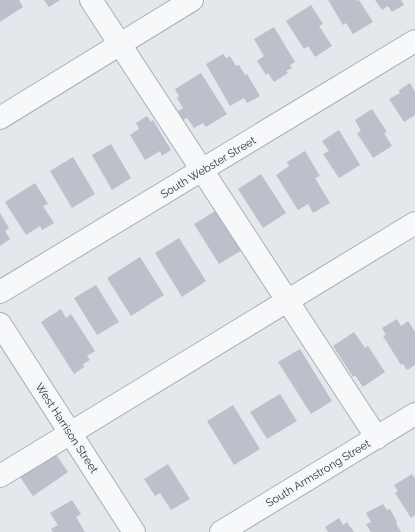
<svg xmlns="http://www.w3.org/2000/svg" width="415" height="532" font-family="Raleway,sans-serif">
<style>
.building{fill:#bbc0ca}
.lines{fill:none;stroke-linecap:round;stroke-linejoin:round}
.minor-casing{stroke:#a9aeb7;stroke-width:24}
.minor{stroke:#f7f8fa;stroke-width:22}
.labels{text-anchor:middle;stroke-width:4;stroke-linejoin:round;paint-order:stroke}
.street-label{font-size:11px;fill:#2b3445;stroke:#f4f6f9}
</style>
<rect width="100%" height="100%" fill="#e4e7ec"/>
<path class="building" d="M 0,0 L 19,0 L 23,7 L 0,22 Z
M 44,0 L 60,0 L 49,7 Z
M 328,0 L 357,0 L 357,1 L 359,0 L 373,22 L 353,34 L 346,23 L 343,25 Z
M 375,0 L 401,0 L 404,5 L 392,12 L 388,6 L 382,10 Z
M 311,5 L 323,24 L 319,26 L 332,46 L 315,57 L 308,46 L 304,49 L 286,21 Z
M 274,27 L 295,62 L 290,65 L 292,68 L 286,71 L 288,73 L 274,82 L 268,73 L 266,75 L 257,61 L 264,56 L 254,39 Z
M 223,54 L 226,58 L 230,56 L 236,66 L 239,65 L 245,75 L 247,74 L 260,96 L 247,103 L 244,98 L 230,106 L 206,64 Z
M 201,73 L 227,114 L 206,127 L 203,123 L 194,128 L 187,118 L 183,120 L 178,111 L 183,108 L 177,98 L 179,96 L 175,89 Z
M 410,83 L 415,92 L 415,115 L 404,122 L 389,99 L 400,93 L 399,90 Z
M 372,109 L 387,132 L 384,133 L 392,146 L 373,158 L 357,133 L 361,131 L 355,120 Z
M 147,116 L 151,122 L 153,120 L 171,150 L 162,156 L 160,151 L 145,160 L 130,135 L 139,129 L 136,123 Z
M 339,130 L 360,165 L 339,178 L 323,154 L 329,151 L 322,141 Z
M 111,144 L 131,178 L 112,190 L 92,155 Z
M 305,151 L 320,176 L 315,178 L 330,203 L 313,213 L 308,204 L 298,210 L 276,175 L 289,166 L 287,162 Z
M 73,157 L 95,194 L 72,208 L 50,171 Z
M 261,174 L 286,213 L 263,228 L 238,189 Z
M 35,183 L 48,204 L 43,206 L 54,223 L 42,230 L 40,226 L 26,235 L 5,202 Z
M 217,210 L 242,250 L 219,264 L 194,224 Z
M 0,213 L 9,228 L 5,231 L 10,239 L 0,246 Z
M 179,238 L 206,281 L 182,297 L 155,253 Z
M 140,257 L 164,295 L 131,316 L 107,278 Z
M 96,285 L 119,322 L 97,335 L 74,298 Z
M 61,309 L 66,318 L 71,314 L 95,351 L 87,356 L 90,360 L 83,364 L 84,367 L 74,374 L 41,322 Z
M 397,319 L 401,326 L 408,321 L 415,332 L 415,365 L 407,370 L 403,364 L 401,365 L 383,336 L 386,335 L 382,328 Z
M 354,332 L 365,348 L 368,346 L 385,372 L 363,387 L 355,375 L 353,377 L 333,346 Z
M 300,349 L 332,401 L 311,414 L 278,362 Z
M 280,394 L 297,421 L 267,439 L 250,412 Z
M 233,405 L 260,449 L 234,465 L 207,421 Z
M 55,453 L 68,472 L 33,496 L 18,474 Z
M 168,464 L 190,499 L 171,510 L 160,493 L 155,496 L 144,479 Z
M 412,474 L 415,479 L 415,515 L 411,518 L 395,493 L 398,491 L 394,485 Z
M 72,500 L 81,514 L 76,517 L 85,532 L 53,532 L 51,529 L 58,525 L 50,513 Z
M 383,504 L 387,510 L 390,509 L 397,522 L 396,523 L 401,532 L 371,532 L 366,524 L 371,522 L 366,513 Z
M 339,518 L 343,525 L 347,522 L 354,532 L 328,532 L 325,527 Z"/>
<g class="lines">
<g class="minor-casing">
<path id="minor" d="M 91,0 L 377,438
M 0,118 L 192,0
M 0,292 L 415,41
M 0,324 L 134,532
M 0,476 L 415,223
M 221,532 L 415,414"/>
</g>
<use href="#minor" class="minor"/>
</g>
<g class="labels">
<g class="street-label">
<text transform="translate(208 167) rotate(-31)" y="4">South Webster Street</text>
<text transform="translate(67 428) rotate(57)" y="4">West Harrison Street</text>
<text transform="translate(318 473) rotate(-31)" y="4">South Armstrong Street</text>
</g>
</g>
</svg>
